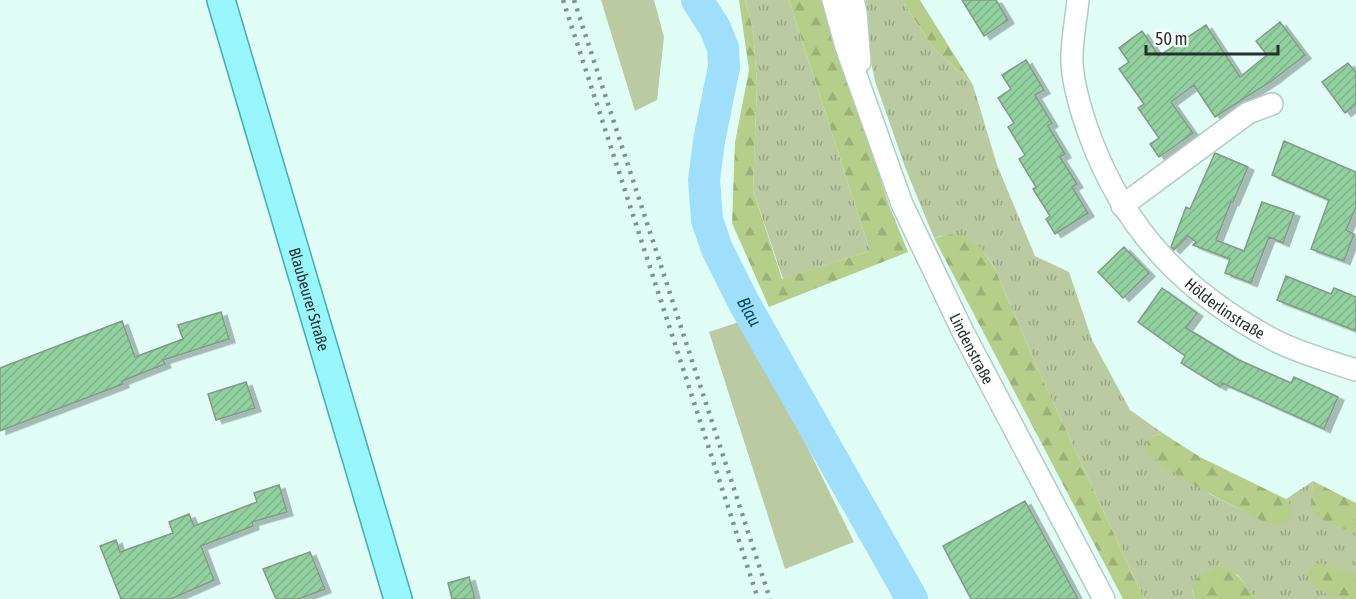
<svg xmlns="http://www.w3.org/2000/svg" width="1356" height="599" font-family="'Asap Condensed',sans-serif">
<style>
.grass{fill:url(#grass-tufts)}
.forest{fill:url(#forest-firs)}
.green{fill:#bbcba1}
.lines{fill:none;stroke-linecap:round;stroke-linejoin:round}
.river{stroke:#a0dffc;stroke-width:32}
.building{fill:url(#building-hatch);stroke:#859988;stroke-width:1.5;filter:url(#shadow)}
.minor-casing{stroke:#b0cdc4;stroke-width:24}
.major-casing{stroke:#44adb3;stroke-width:30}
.minor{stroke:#fff;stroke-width:21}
.major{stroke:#98f6fd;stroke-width:27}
.rail{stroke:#7f948e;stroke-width:4.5;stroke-dasharray:3 6;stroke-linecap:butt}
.labels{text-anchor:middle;stroke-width:5;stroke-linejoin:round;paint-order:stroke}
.street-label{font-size:16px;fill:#25302d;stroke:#fff}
.water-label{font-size:18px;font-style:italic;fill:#024b63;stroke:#fff}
</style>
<defs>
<pattern id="grass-tufts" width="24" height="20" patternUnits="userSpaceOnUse" patternTransform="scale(1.5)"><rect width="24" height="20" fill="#bbcba1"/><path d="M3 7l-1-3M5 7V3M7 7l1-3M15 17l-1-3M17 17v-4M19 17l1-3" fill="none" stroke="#98a584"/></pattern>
<pattern id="forest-firs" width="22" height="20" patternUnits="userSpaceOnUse" patternTransform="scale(1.5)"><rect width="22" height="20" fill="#b5ce8a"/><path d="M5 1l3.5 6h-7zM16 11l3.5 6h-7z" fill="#9cb177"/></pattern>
<pattern id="building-hatch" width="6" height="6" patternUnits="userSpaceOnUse" patternTransform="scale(1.5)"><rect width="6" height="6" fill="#91d09f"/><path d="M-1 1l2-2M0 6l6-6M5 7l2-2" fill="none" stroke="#7db389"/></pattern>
<filter id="shadow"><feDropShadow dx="6" dy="3.5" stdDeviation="0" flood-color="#0004"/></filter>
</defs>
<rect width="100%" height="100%" fill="#e0fef5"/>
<path class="grass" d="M 745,0 L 789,0 L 870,251 L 783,279 L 753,190 L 757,85 L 753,29 Z
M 866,0 L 902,0 L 932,46 L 973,85 L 997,165 L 1035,256 L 1069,272 L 1092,340 L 1130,410 L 1164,434 L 1155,435 L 1147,441 L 1210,494 L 1252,515 L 1273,524 L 1292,509 L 1286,499 L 1313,481 L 1312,499 L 1324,519 L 1356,533 L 1356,599 L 1256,599 L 1237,574 L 1192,589 L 1195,599 L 1144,599 L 1036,365 L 994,267 C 980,244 961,229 934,238 L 905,167 L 875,81 L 868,47 Z"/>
<path class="forest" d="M 739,0 L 745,0 L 753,29 L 757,85 L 753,190 L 782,279 L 870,251 L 789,0 L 822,0 L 889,205 L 908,252 L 769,307 L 732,223 L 735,143 L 749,70 Z
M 902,0 L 920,0 L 973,85 L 932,46 Z
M 952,234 L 962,236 L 979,246 L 994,267 L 1036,365 L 1144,599 L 1123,599 L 934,238 Z
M 1164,434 L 1200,457 L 1286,499 L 1293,509 C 1291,520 1284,526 1273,524 C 1261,522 1249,514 1238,508 C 1208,493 1175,476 1149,454 L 1147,441 C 1152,435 1156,435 1164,434 Z
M 1313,481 L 1356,503 L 1356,533 C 1344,528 1320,523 1313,510 C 1309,503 1313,489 1313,481 Z
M 1320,563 L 1356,575 L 1356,599 C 1339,599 1307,592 1309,570 L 1316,564 Z
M 1219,566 C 1237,569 1245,585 1256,599 L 1195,599 L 1192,589 L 1197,578 Z"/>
<path class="green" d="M 601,0 L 654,0 L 664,37 L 657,100 L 635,111 Z
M 745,320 L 854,542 L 785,569 L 709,332 Z"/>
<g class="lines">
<path class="river" id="s1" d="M 697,0 L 715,28 L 723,48 L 724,67 L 709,141 L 704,180 L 707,220 L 717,249 L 744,303 L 912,599"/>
</g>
<path class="building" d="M 962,0 L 996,0 L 1008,20 L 984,36 Z
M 1280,22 L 1305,55 L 1273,80 L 1215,117 L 1194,85 L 1171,102 L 1193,133 L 1159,157 L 1150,144 L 1159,138 L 1138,108 L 1144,104 L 1119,69 L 1129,62 L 1119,48 L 1142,31 L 1159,56 L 1206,25 L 1240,77 L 1267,55 L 1256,41 Z
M 1026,60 L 1044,90 L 1035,95 L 1052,123 L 1048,126 L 1065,154 L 1060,157 L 1077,184 L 1072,187 L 1088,213 L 1055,234 L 1046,219 L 1050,216 L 1033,189 L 1036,187 L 1019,159 L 1025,155 L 1008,127 L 1014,123 L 998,98 L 1011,89 L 1002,75 Z
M 1348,63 L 1356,73 L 1356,104 L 1345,113 L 1322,82 Z
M 1284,141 L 1356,172 L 1356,207 L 1346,230 L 1354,234 L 1344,261 L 1311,249 L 1329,200 L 1272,175 Z
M 1215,153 L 1248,167 L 1233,202 L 1231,202 L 1216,240 L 1244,251 L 1262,202 L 1294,213 L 1283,243 L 1269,237 L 1251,283 L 1225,273 L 1230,259 L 1193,245 L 1196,242 L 1188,236 L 1174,250 L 1171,247 L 1186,207 L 1190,209 Z
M 1124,247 L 1149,273 L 1123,298 L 1098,272 Z
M 1286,276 L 1331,294 L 1334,288 L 1356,297 L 1356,331 L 1277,300 Z
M 1162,288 L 1197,313 L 1186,328 L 1239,360 L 1291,383 L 1294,377 L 1338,397 L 1324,429 L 1222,383 L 1220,387 L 1181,363 L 1185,356 L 1138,322 Z
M 221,312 L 229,339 L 163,360 L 165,364 L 122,381 L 123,384 L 0,431 L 0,368 L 122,321 L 135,357 L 183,339 L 178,325 Z
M 246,382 L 255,408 L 216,420 L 208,394 Z
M 279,485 L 287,512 L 252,522 L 253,526 L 201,546 L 214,580 L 171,599 L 121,599 L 100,546 L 116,540 L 120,552 L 173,533 L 169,522 L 189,514 L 194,526 L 257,502 L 254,493 Z
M 1025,501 L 1078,599 L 971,599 L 943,546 Z
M 310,552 L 325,589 L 299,599 L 276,599 L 263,569 Z
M 469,577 L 475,599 L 452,599 L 448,583 Z"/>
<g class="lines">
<g class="minor-casing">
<g id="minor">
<path id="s2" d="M 833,0 L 846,47 L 902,204 L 963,332 L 1104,599"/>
<path d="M 853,0 L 856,12 L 860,62"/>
<path id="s3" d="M 1078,0 C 1076,21 1071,43 1072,64 C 1074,89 1082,115 1091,139 C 1126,232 1187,294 1274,340 C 1299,353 1329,361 1356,370"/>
<path d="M 1122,206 L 1248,113 L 1272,104"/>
</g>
</g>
<g class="major-casing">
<g id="major">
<path id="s4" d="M 221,0 L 398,599"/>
</g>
</g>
<use href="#minor" class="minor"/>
<use href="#major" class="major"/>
<path class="rail" d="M 563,0 L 758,599
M 574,0 L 770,599"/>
</g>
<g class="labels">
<g class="street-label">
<text dy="6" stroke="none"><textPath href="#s4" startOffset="312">Blaubeurer Straße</textPath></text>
<text dy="6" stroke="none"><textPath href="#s3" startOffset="362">Hölderlinstraße</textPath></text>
<text dy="6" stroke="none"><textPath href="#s2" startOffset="376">Lindenstraße</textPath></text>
</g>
<g class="water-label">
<text dy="6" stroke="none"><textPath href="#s1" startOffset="330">Blau</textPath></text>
</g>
</g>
<path d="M1146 45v9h132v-9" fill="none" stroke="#25302d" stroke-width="3"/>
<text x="1155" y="45" font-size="18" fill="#25302d" stroke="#ffffff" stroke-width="4.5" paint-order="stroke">50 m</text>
</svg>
